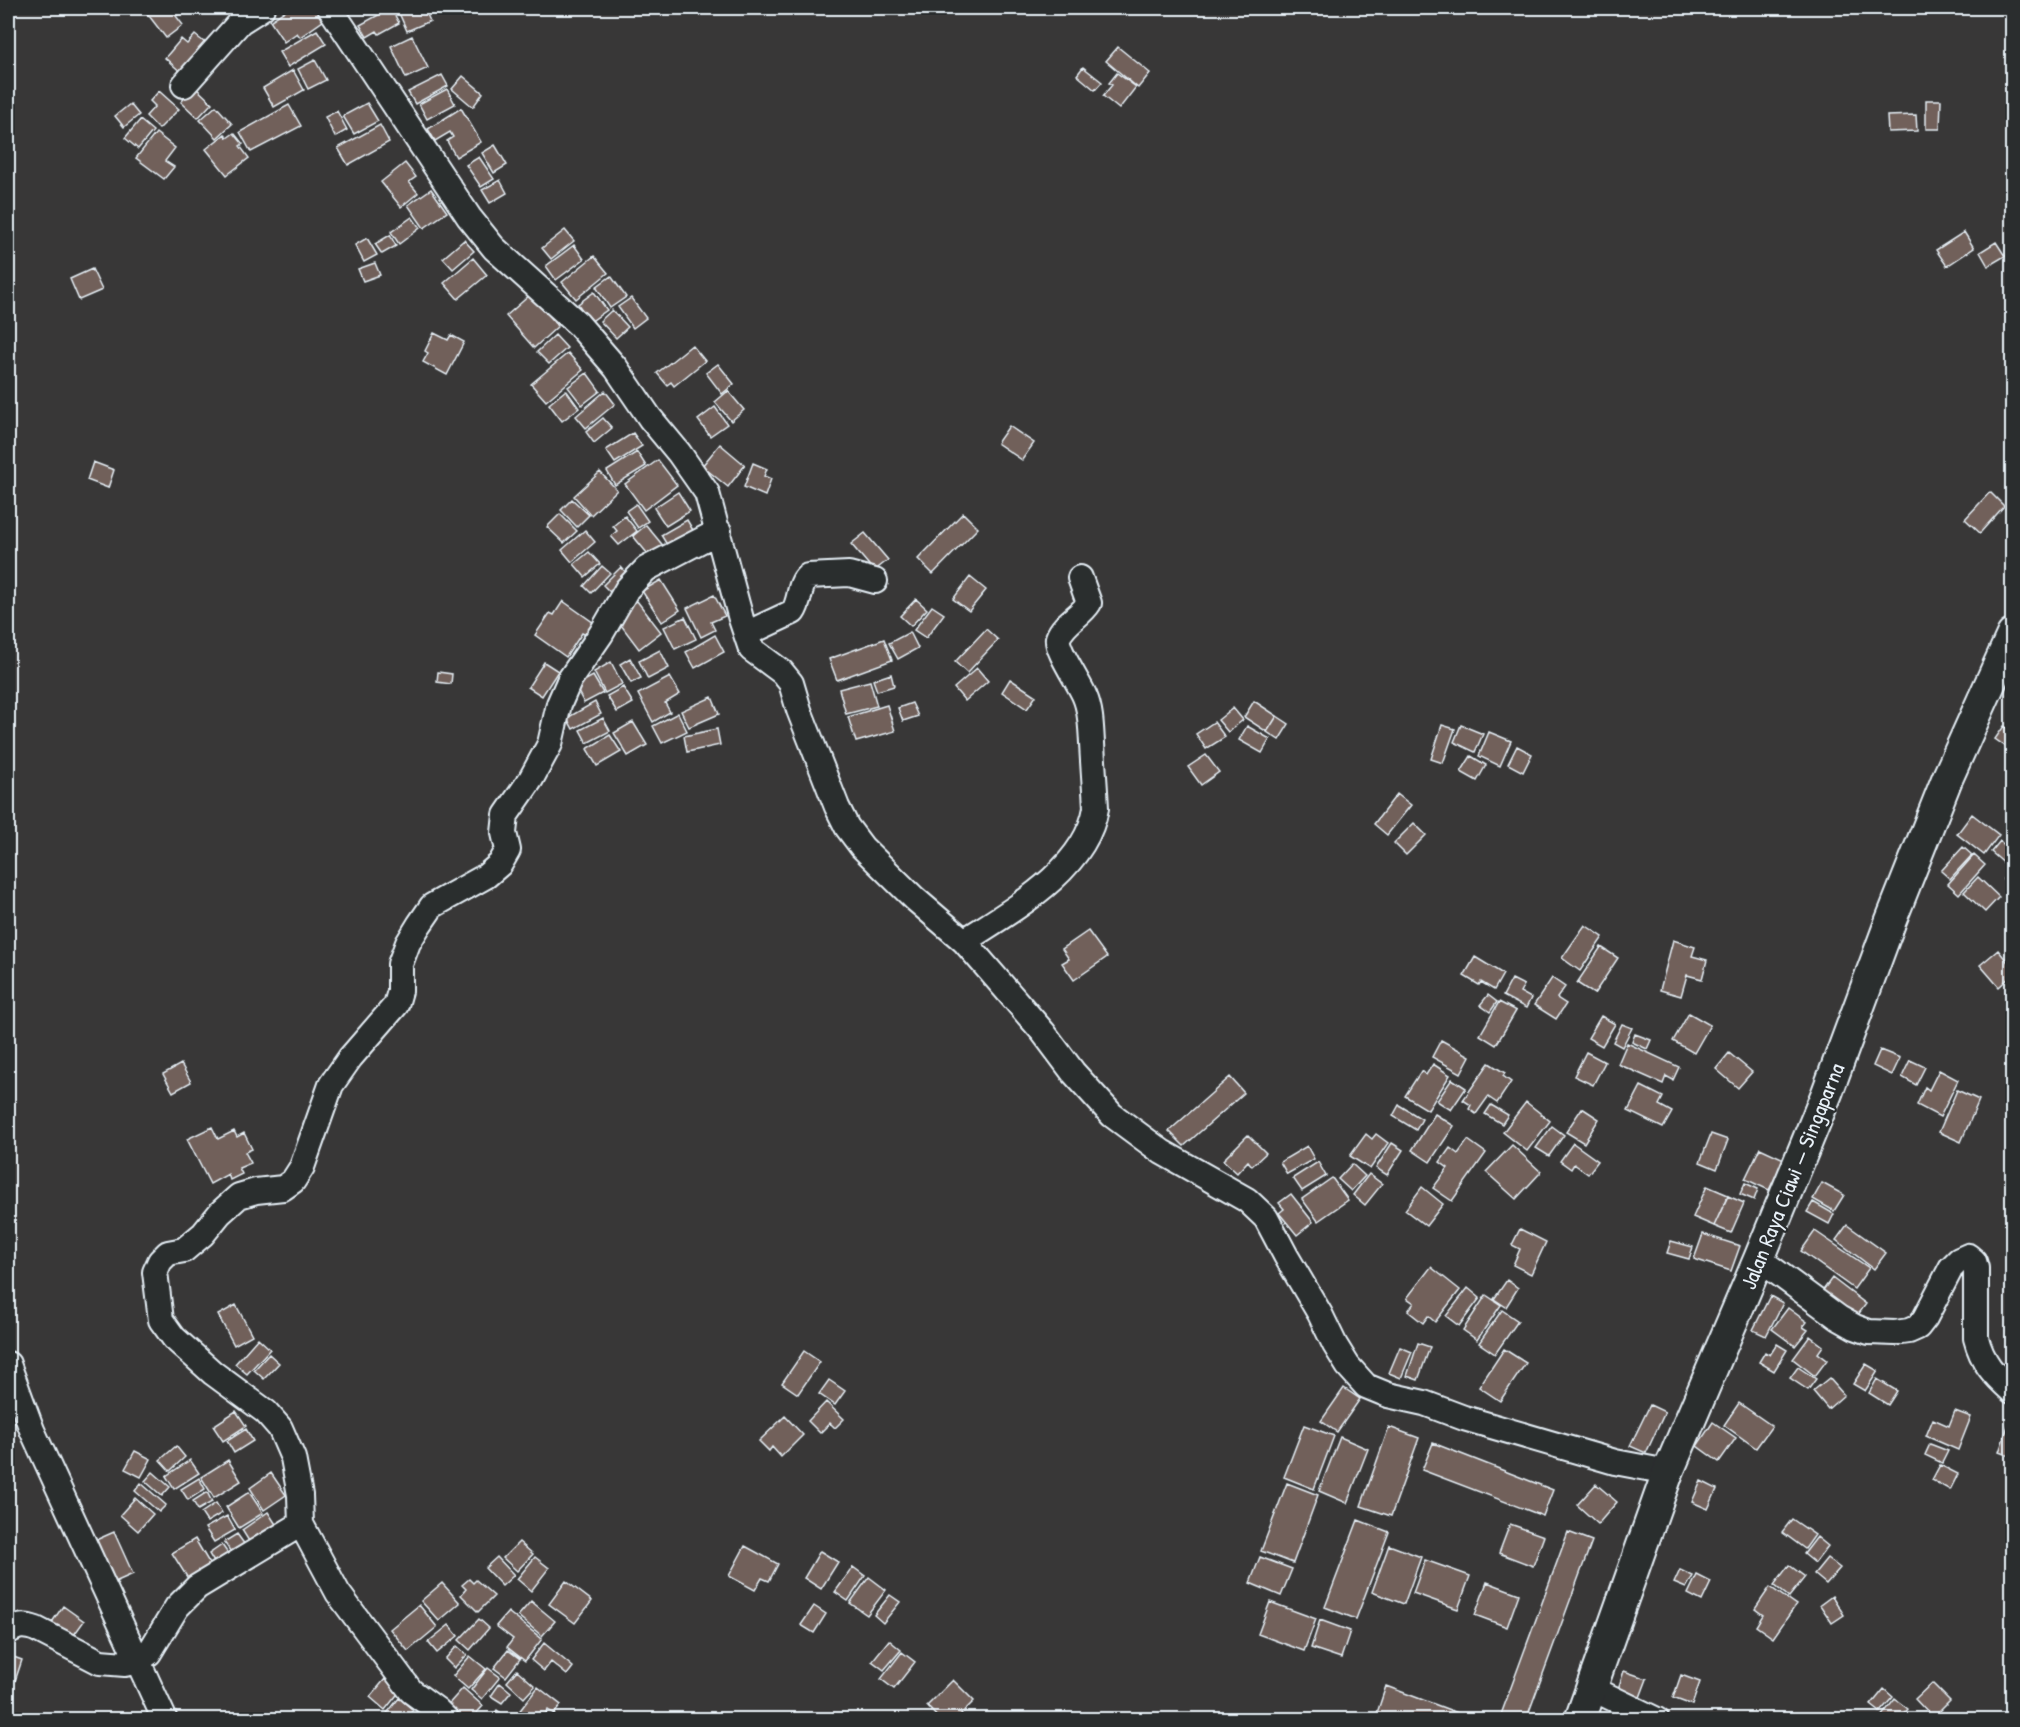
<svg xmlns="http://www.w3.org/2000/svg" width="2020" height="1727" font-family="'Patrick Hand',sans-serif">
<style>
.building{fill:#71605a;stroke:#e8f1f8;stroke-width:1.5}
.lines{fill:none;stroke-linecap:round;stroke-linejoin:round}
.minor-casing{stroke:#e8f1f8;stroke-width:28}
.major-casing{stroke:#e8f1f8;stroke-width:34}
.minor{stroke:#2a2d2e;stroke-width:24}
.major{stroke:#2a2d2e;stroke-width:30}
.labels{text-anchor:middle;stroke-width:4.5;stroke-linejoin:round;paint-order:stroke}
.street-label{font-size:22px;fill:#e8f1f8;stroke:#2a2d2e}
</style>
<rect width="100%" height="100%" fill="#383737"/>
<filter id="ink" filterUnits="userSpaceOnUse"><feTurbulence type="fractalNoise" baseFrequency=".0167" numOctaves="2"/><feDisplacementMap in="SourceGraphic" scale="12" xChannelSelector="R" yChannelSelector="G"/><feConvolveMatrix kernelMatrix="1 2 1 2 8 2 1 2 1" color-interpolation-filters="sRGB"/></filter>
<g filter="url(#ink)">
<path class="building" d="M 153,8 L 188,8 L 176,16 L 183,25 L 166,38 L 146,12 Z
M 289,8 L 324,8 L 330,16 L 300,37 L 297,33 L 284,42 L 270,21 Z
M 391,8 L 399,23 L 379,34 L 377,31 L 367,37 L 360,25 Z
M 413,8 L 424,8 L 430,21 L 407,31 L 399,13 Z
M 317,30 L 326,44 L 288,67 L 279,52 Z
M 195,35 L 209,46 L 184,75 L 165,58 L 181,39 L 187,44 Z
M 412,36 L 428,68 L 406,78 L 391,46 Z
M 1118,47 L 1150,73 L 1138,88 L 1106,61 Z
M 315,60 L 326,80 L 308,89 L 298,69 Z
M 1083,67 L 1102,82 L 1095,90 L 1077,75 Z
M 293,70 L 304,90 L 274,107 L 263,88 Z
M 1117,73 L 1136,87 L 1119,109 L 1103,96 L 1112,85 L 1109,83 Z
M 442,75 L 448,86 L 415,104 L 408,92 Z
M 463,76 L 483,93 L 473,107 L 452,89 Z
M 195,87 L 212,103 L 198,118 L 181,102 Z
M 447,89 L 455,104 L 427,119 L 419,104 Z
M 159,91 L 179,109 L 159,129 L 146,116 L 155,106 L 150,101 Z
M 1926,100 L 1941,100 L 1940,129 L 1926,129 Z
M 367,103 L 378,121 L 354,134 L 343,116 Z
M 130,104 L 139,115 L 124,127 L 115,116 Z
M 289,105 L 301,126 L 251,152 L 240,132 Z
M 216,106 L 232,124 L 217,138 L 200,120 Z
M 461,108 L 481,142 L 456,157 L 447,141 L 453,137 L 450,132 L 435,141 L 428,129 Z
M 337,111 L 347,130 L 335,137 L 325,117 Z
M 1916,115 L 1917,131 L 1888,132 L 1887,116 Z
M 140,120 L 153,131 L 138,149 L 125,138 Z
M 380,125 L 389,142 L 348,165 L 338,148 Z
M 156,133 L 175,148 L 165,161 L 174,167 L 164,179 L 136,158 Z
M 234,133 L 243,144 L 240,146 L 249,158 L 227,175 L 206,149 L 225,134 L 227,138 Z
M 495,145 L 507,165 L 494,173 L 482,153 Z
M 479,157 L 494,179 L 481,187 L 466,165 Z
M 405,163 L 416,177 L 409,182 L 418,193 L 401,207 L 381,182 Z
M 500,180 L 507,193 L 490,203 L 482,190 Z
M 431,189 L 447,212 L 424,228 L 408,205 Z
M 412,217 L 420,228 L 399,244 L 391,232 Z
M 565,230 L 574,241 L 551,259 L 542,248 Z
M 1964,232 L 1974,248 L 1947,266 L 1936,250 Z
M 390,235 L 396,246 L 382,254 L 375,244 Z
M 367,238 L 377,255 L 364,262 L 355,245 Z
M 464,240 L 474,251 L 453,269 L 443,258 Z
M 1996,242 L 2005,256 L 1988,266 L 1980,252 Z
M 574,245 L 584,259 L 556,280 L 546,266 Z
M 594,256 L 608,273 L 576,299 L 562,282 Z
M 473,258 L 487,275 L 458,299 L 444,283 Z
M 375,263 L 380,275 L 363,281 L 358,269 Z
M 92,269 L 102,290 L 79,300 L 70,279 Z
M 611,276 L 626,297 L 610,308 L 596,287 Z
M 594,292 L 607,310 L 590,322 L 578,304 Z
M 531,294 L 558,326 L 534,348 L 506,316 Z
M 631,298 L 646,318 L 633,328 L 618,307 Z
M 612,310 L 628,327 L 616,338 L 600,321 Z
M 434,333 L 448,340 L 451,335 L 464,342 L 447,375 L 423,362 L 428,353 L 425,351 Z
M 555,335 L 567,348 L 549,364 L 537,352 Z
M 692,345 L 705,361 L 674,386 L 671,382 L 667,385 L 657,373 Z
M 568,353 L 583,370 L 546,401 L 531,384 Z
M 718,364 L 734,384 L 722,394 L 706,373 Z
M 587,373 L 600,391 L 582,405 L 568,387 Z
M 566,390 L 579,408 L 562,421 L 549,404 Z
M 605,391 L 615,404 L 586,428 L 576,416 Z
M 728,391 L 744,410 L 731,421 L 715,402 Z
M 715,407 L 727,424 L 710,436 L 698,420 Z
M 603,418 L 612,428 L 594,443 L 586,432 Z
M 1009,426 L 1034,443 L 1022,460 L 997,443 Z
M 633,433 L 642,446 L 615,463 L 606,450 Z
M 720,444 L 745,465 L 728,487 L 702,466 Z
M 637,452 L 646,466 L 615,485 L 607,471 Z
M 658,460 L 677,485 L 644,510 L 625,484 Z
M 93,462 L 114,470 L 108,488 L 87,480 Z
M 753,463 L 767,469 L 764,476 L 771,479 L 765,496 L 744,487 Z
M 600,472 L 617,490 L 591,515 L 574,496 Z
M 678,492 L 690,511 L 666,526 L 654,508 Z
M 1990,492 L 2004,506 L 1980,533 L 1965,519 Z
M 572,499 L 589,515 L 577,527 L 561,510 Z
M 636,504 L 648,521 L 638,528 L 626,511 Z
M 963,513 L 978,528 L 933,574 L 918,559 Z
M 560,514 L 577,531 L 564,543 L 547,527 Z
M 625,516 L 637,531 L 619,545 L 611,536 L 617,531 L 613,526 Z
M 687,520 L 697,537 L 669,548 L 661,535 Z
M 646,525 L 665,548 L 652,559 L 633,536 Z
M 585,530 L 595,542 L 572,562 L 562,550 Z
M 865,533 L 888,560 L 874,571 L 851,544 Z
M 589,552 L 600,564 L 585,577 L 574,564 Z
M 602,566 L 610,573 L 591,593 L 584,586 Z
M 621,567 L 632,579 L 614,596 L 603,585 Z
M 970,577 L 986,590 L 969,611 L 953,599 Z
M 661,580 L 680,610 L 662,622 L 642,591 Z
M 714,595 L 725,616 L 711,622 L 715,630 L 701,637 L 687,608 Z
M 916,599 L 927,609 L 911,626 L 900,616 Z
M 563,601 L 594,623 L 586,635 L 582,633 L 566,657 L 535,635 L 550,613 L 554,615 Z
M 637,601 L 661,632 L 639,649 L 615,617 Z
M 932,606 L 944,614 L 926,638 L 914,630 Z
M 685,617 L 696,639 L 675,649 L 664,627 Z
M 986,629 L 998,640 L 967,673 L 955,662 Z
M 910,632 L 918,648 L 898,659 L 889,643 Z
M 715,635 L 724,652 L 695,668 L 686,652 Z
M 884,639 L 892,660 L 837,680 L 829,659 Z
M 660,650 L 669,668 L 648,679 L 639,661 Z
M 630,658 L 641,678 L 631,683 L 620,664 Z
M 544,662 L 558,671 L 542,696 L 528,687 Z
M 611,662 L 622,684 L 605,693 L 594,672 Z
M 977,668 L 988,681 L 965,701 L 954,688 Z
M 438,672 L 452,674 L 451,684 L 437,682 Z
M 891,674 L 894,686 L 877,691 L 873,680 Z
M 593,676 L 603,693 L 584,703 L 575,686 Z
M 670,677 L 680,694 L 665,703 L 670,712 L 653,722 L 638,694 Z
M 1010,679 L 1036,696 L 1027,709 L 1002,692 Z
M 870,681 L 877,706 L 846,714 L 839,689 Z
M 623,687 L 633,703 L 617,712 L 607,696 Z
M 712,697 L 719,714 L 689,727 L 681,711 Z
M 1254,701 L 1277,716 L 1267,732 L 1244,717 Z
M 595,702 L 601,714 L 573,729 L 567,718 Z
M 912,703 L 918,716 L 903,721 L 898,708 Z
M 887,705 L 895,731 L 856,742 L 848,717 Z
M 1233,708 L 1243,720 L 1228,732 L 1218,720 Z
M 678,713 L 687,731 L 662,743 L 653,726 Z
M 1277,716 L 1289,724 L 1279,740 L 1267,732 Z
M 603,718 L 610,731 L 587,743 L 580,730 Z
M 633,722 L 647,745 L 628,756 L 614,733 Z
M 1214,722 L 1225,737 L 1206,749 L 1196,734 Z
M 1442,725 L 1455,729 L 1443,763 L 1431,759 Z
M 1461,725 L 1483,734 L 1475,752 L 1454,742 Z
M 1247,726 L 1270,739 L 1262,753 L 1239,740 Z
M 2004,726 L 2012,732 L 2012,751 L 1995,739 Z
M 717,729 L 720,745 L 687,752 L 684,736 Z
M 1489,732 L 1511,741 L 1500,766 L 1479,756 Z
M 610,735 L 621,752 L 597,766 L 587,749 Z
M 1517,746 L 1532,754 L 1523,772 L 1508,764 Z
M 1206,755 L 1219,772 L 1201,785 L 1188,767 Z
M 1471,756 L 1486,765 L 1477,781 L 1461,772 Z
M 1397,794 L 1411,805 L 1387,835 L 1374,824 Z
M 1972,814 L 1999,835 L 1984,855 L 1957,834 Z
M 1414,823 L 1426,835 L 1406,855 L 1394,843 Z
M 2000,841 L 2012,852 L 2012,858 L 2006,865 L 1991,852 Z
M 1963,847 L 1972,855 L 1950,879 L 1941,871 Z
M 1974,855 L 1985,865 L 1959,894 L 1948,884 Z
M 2011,868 L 2012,870 L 2011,886 L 2003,879 Z
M 1978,877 L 1999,897 L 1985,912 L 1964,892 Z
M 1585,925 L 1603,937 L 1580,971 L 1562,958 Z
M 1088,931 L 1107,957 L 1074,980 L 1062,963 L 1069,959 L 1062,949 Z
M 1673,940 L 1695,947 L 1692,956 L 1707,960 L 1702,979 L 1687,975 L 1681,996 L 1660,990 Z
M 1601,947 L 1618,958 L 1594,994 L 1577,983 Z
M 1998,950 L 2012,967 L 2012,975 L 1999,987 L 1980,965 Z
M 1475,957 L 1503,974 L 1494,990 L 1481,982 L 1479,985 L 1464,976 Z
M 1552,978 L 1565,987 L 1557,998 L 1566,1004 L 1556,1019 L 1534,1005 Z
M 1512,979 L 1524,985 L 1520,992 L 1531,998 L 1526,1008 L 1503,996 Z
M 1488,995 L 1497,1002 L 1490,1012 L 1480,1005 Z
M 1499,1002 L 1516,1011 L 1496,1045 L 1480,1035 Z
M 1689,1013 L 1710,1025 L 1694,1053 L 1673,1041 Z
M 1601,1016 L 1615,1024 L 1602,1046 L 1588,1038 Z
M 1622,1024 L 1632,1028 L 1622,1047 L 1613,1042 Z
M 1635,1034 L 1651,1040 L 1647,1049 L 1632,1042 Z
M 1441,1040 L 1470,1056 L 1461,1073 L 1432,1057 Z
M 1627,1043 L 1679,1067 L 1673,1080 L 1666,1076 L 1663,1084 L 1618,1064 Z
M 1880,1050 L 1900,1058 L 1892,1075 L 1873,1066 Z
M 1586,1052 L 1605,1062 L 1593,1085 L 1574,1076 Z
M 1729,1053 L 1752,1072 L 1738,1088 L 1716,1069 Z
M 1910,1060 L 1925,1067 L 1916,1085 L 1902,1077 Z
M 1489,1063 L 1505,1073 L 1503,1076 L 1511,1082 L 1497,1103 L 1488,1097 L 1476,1114 L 1469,1109 L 1471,1105 L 1463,1100 Z
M 181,1064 L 191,1082 L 173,1092 L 163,1074 Z
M 1433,1064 L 1450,1075 L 1428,1110 L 1405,1096 L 1421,1071 L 1426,1075 Z
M 1939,1070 L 1958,1080 L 1940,1117 L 1917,1105 L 1925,1087 L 1929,1090 Z
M 1230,1077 L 1244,1093 L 1184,1146 L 1169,1131 Z
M 1452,1079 L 1466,1088 L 1451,1110 L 1437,1101 Z
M 1641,1086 L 1663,1097 L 1659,1105 L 1672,1112 L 1663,1128 L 1628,1111 Z
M 1957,1090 L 1979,1100 L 1961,1142 L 1939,1132 Z
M 1526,1102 L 1550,1121 L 1527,1151 L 1503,1132 Z
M 1399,1105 L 1422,1119 L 1416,1130 L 1393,1116 Z
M 1491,1105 L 1508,1115 L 1502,1124 L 1485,1114 Z
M 1582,1108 L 1599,1119 L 1584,1143 L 1566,1132 Z
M 1435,1114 L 1454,1126 L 1430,1162 L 1412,1150 Z
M 1552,1126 L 1564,1135 L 1549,1156 L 1536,1148 Z
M 212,1127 L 218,1139 L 234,1131 L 237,1137 L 244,1133 L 252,1149 L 245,1152 L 251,1163 L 239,1168 L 242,1174 L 230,1180 L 228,1174 L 210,1184 L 187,1139 Z
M 1366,1134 L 1372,1139 L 1376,1134 L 1388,1143 L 1370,1169 L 1350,1156 Z
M 1711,1134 L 1728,1140 L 1717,1169 L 1700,1162 Z
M 1248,1135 L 1266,1153 L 1252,1166 L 1248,1161 L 1237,1173 L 1223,1160 Z
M 1468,1140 L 1486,1153 L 1452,1201 L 1433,1188 L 1448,1168 L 1440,1162 L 1450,1148 L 1458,1154 Z
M 1392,1143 L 1403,1150 L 1387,1175 L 1376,1168 Z
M 1573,1143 L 1598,1161 L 1588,1174 L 1574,1164 L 1571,1169 L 1560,1161 Z
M 1512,1145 L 1541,1172 L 1516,1199 L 1486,1172 Z
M 1307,1146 L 1314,1159 L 1287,1174 L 1280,1162 Z
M 1760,1148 L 1784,1159 L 1769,1190 L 1745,1179 Z
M 1318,1162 L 1326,1176 L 1302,1191 L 1293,1178 Z
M 1352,1164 L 1365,1176 L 1351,1191 L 1338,1179 Z
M 1369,1174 L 1382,1184 L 1365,1205 L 1353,1195 Z
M 1332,1178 L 1348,1200 L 1318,1221 L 1302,1199 Z
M 1745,1183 L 1758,1189 L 1754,1200 L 1740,1194 Z
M 1822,1183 L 1844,1195 L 1834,1211 L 1813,1199 Z
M 1707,1186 L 1728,1195 L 1714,1226 L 1693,1217 Z
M 1422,1187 L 1443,1204 L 1426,1226 L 1405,1210 Z
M 1291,1194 L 1313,1222 L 1297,1235 L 1279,1213 L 1284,1209 L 1279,1203 Z
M 1728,1196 L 1744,1203 L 1731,1233 L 1714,1226 Z
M 1813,1202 L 1834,1214 L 1829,1224 L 1807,1212 Z
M 1847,1225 L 1886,1253 L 1874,1269 L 1836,1240 Z
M 1520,1229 L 1546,1242 L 1531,1274 L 1513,1265 L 1520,1249 L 1512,1245 Z
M 1815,1231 L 1869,1268 L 1854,1289 L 1801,1251 Z
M 1703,1234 L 1740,1246 L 1731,1271 L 1694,1259 Z
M 1671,1241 L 1693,1247 L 1689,1259 L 1667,1253 Z
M 1431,1267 L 1460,1290 L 1435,1322 L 1428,1316 L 1423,1323 L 1408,1311 L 1414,1303 L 1407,1298 Z
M 1832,1278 L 1866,1304 L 1852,1323 L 1818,1297 Z
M 1507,1280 L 1518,1288 L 1506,1307 L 1494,1299 Z
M 1468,1288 L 1480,1298 L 1459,1326 L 1446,1316 Z
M 1486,1295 L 1501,1305 L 1477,1340 L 1463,1330 Z
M 1770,1296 L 1783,1303 L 1766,1336 L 1753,1330 Z
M 236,1305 L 252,1335 L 234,1345 L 218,1315 Z
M 1788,1308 L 1807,1322 L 1803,1327 L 1808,1330 L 1795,1346 L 1772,1329 Z
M 1502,1310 L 1518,1321 L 1495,1354 L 1479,1343 Z
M 1810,1336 L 1823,1346 L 1818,1353 L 1827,1360 L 1815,1376 L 1793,1359 Z
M 258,1338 L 270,1349 L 247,1374 L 235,1364 Z
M 1418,1343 L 1430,1347 L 1418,1380 L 1407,1376 Z
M 1777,1344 L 1787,1350 L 1774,1371 L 1759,1362 L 1765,1352 L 1770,1355 Z
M 1400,1347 L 1412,1352 L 1401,1378 L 1389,1373 Z
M 1504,1349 L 1526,1363 L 1500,1401 L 1479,1387 Z
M 804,1351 L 820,1362 L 798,1394 L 782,1383 Z
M 269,1354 L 279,1363 L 264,1379 L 254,1370 Z
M 1866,1364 L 1878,1371 L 1865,1391 L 1853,1384 Z
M 1798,1367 L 1816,1379 L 1808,1390 L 1790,1378 Z
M 1829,1378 L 1844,1395 L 1828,1409 L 1813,1391 Z
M 1877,1379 L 1897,1391 L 1888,1405 L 1869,1393 Z
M 829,1380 L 845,1391 L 835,1405 L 819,1394 Z
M 1344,1388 L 1360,1399 L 1337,1432 L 1321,1421 Z
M 826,1402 L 844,1419 L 835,1428 L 830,1423 L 820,1433 L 808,1421 Z
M 1739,1403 L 1772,1426 L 1756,1448 L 1724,1425 Z
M 1650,1405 L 1665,1412 L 1646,1453 L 1630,1446 Z
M 236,1411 L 246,1426 L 223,1441 L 213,1426 Z
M 1955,1411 L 1971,1417 L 1958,1450 L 1926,1436 L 1933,1419 L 1949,1426 Z
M 785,1416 L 803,1435 L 781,1457 L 772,1447 L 769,1451 L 759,1441 Z
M 2011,1417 L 2012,1417 L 2012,1457 L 1999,1452 Z
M 1713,1422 L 1736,1438 L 1719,1462 L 1697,1446 Z
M 1304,1425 L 1334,1436 L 1314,1489 L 1284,1477 Z
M 1389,1427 L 1419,1438 L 1391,1516 L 1361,1506 Z
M 246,1429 L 253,1441 L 234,1453 L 227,1441 Z
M 1340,1437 L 1368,1449 L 1347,1503 L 1319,1491 Z
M 1433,1443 L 1553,1490 L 1543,1516 L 1422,1470 Z
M 1930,1444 L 1948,1451 L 1942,1463 L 1925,1455 Z
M 176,1446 L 185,1457 L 170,1471 L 160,1460 Z
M 135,1451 L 151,1459 L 141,1477 L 125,1469 Z
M 190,1460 L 199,1473 L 174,1489 L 166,1476 Z
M 228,1460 L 241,1481 L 214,1498 L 201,1477 Z
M 1940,1465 L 1958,1474 L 1950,1490 L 1932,1480 Z
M 153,1472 L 170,1487 L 162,1496 L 145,1481 Z
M 271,1473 L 286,1495 L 264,1510 L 250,1488 Z
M 199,1478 L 205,1489 L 188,1500 L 181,1489 Z
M 1701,1481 L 1717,1489 L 1708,1509 L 1692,1502 Z
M 141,1483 L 166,1505 L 159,1512 L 135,1491 Z
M 1287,1483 L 1318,1495 L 1293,1563 L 1261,1551 Z
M 1596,1484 L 1617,1502 L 1598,1524 L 1577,1505 Z
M 207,1492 L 212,1502 L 198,1510 L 193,1501 Z
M 249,1492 L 263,1513 L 239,1528 L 226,1507 Z
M 135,1498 L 153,1514 L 138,1531 L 120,1515 Z
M 216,1503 L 222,1513 L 207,1522 L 201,1513 Z
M 268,1512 L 279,1529 L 252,1546 L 242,1530 Z
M 227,1516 L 235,1530 L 214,1542 L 205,1528 Z
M 1792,1519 L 1815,1535 L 1805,1549 L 1782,1532 Z
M 1358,1520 L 1389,1532 L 1356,1619 L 1325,1607 Z
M 1510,1524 L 1544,1536 L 1533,1566 L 1499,1553 Z
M 114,1532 L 133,1574 L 115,1582 L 96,1540 Z
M 1568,1532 L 1592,1541 L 1526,1720 L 1499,1720 Z
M 237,1534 L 248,1549 L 235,1558 L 224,1542 Z
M 1817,1537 L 1828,1546 L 1815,1563 L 1804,1554 Z
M 195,1539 L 214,1571 L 192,1585 L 172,1553 Z
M 519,1542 L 533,1554 L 517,1571 L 503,1558 Z
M 222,1545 L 229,1555 L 215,1564 L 209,1554 Z
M 1389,1545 L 1421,1557 L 1404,1604 L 1372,1592 Z
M 745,1546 L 778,1564 L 769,1581 L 762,1578 L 755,1590 L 729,1576 Z
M 820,1551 L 838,1562 L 821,1589 L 804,1578 Z
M 497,1557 L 514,1575 L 502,1586 L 485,1568 Z
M 535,1557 L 549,1568 L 531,1591 L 517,1579 Z
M 1260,1557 L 1292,1569 L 1281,1596 L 1250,1583 Z
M 1827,1558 L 1840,1568 L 1826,1584 L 1814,1574 Z
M 1425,1560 L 1470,1576 L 1458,1609 L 1413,1593 Z
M 1789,1565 L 1805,1577 L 1789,1597 L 1774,1585 Z
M 853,1567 L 865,1576 L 848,1601 L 835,1592 Z
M 1680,1570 L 1693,1576 L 1686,1588 L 1674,1583 Z
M 1697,1575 L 1711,1582 L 1702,1601 L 1688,1594 Z
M 869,1577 L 886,1590 L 867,1615 L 850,1603 Z
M 469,1579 L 473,1583 L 476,1580 L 494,1596 L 478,1612 L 461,1595 L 466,1589 L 462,1585 Z
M 566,1581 L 592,1601 L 575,1623 L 549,1604 Z
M 1487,1582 L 1519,1594 L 1507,1627 L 1475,1615 Z
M 442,1583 L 460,1603 L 439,1621 L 421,1601 Z
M 1770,1587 L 1796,1605 L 1773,1638 L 1756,1626 L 1763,1615 L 1755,1609 Z
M 890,1595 L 900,1602 L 883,1623 L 874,1615 Z
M 1832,1596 L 1844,1615 L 1832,1623 L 1820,1605 Z
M 531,1601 L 555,1621 L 542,1636 L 518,1616 Z
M 1270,1602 L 1316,1619 L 1304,1651 L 1258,1634 Z
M 419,1605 L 437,1627 L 408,1651 L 390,1629 Z
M 63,1606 L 84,1621 L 71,1639 L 50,1625 Z
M 814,1606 L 826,1614 L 814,1633 L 801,1625 Z
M 508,1612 L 542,1639 L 525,1661 L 507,1647 L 513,1639 L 496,1626 Z
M 479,1619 L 489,1628 L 470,1650 L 459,1640 Z
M 1320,1620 L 1350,1631 L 1341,1658 L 1311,1648 Z
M 449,1625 L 458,1636 L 437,1653 L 428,1642 Z
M 889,1640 L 901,1650 L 884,1670 L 872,1661 Z
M 544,1643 L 573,1667 L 567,1675 L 551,1662 L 544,1671 L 531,1660 Z
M 457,1646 L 467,1655 L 454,1668 L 445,1659 Z
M 508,1650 L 520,1659 L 506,1677 L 494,1668 Z
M 902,1652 L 915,1662 L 894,1689 L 881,1679 Z
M 8,1655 L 22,1660 L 13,1687 L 8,1686 Z
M 470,1656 L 486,1669 L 468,1689 L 453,1676 Z
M 488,1668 L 500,1677 L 482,1699 L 471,1690 Z
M 517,1670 L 535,1686 L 524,1698 L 507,1682 Z
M 1624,1671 L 1647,1679 L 1639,1700 L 1617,1692 Z
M 1681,1675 L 1700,1682 L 1692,1705 L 1673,1698 Z
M 385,1679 L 400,1691 L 385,1710 L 370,1697 Z
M 953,1680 L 974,1701 L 955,1720 L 940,1720 L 927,1706 Z
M 500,1683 L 511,1692 L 502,1703 L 491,1696 Z
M 1932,1683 L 1950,1701 L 1933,1718 L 1915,1699 Z
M 1386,1686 L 1471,1718 L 1470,1720 L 1393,1720 L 1377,1713 Z
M 538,1687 L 561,1705 L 554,1714 L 548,1710 L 541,1720 L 526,1720 L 518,1713 Z
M 463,1688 L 483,1706 L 470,1720 L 459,1720 L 446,1707 Z
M 1884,1689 L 1893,1697 L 1880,1712 L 1871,1705 Z
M 399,1698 L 413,1710 L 406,1720 L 388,1720 L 384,1717 Z
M 1895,1699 L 1908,1709 L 1899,1720 L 1883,1720 L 1880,1718 Z
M 418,1710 L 431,1720 L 411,1720 Z
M 497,1710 L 511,1720 L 490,1720 Z"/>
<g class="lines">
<g class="minor-casing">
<path id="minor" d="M 330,8 L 469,217 L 494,248 L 578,324 L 616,368 L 650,418 L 679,453 L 707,493 L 741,619 L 751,649 L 782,672 L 791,683 L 799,710 L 837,807 L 847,827 L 862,847 L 915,899 L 964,941 L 1043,1032 L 1073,1072 L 1112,1115 L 1162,1152 L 1247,1200 L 1266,1218 L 1286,1256 L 1320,1314 L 1335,1345 L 1348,1366 L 1366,1386 L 1388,1395 L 1424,1403 L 1464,1418 L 1615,1462 L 1668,1472
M 184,85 L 240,22 L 262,8
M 746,634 L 793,612 C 801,601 798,585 808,576 L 849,574 L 875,581
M 964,941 C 1012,910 1086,870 1096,808 C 1095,787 1093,765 1092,743 C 1091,728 1091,711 1085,697 C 1080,684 1055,648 1058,638 C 1063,623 1081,616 1089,603 L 1080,578
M 1759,1259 L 1839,1318 L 1855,1327 L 1869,1332 L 1895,1333 L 1909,1331 L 1918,1327 L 1925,1318 L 1951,1268 L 1959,1260 L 1968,1256 L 1974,1261 L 1976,1268 L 1976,1338 C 1982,1362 1994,1375 2012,1391
M 8,1364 L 32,1430 L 165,1720
M 8,1632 C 18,1625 24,1625 36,1629 L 100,1662 L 125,1664 L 139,1660 L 149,1653 L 177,1607 L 197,1587 L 301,1524
M 1591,1688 L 1657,1720
M 447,1720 L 437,1710 L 411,1691 L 338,1593 L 301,1524 L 300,1495 L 293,1458 L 280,1428 L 266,1412 L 213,1373 L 174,1338 L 161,1320 L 155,1272 L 160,1261 L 168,1253 L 184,1250 L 203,1234 L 220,1213 L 239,1196 L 256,1191 L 283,1188 L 293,1181 L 302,1167 L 331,1085 L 350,1058 L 396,1005 L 400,991 L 400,964 L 408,943 L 419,925 L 432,906 L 486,876 L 500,864 L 508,850 L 504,833 L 506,815 L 531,779 L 550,744 L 559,704 L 570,679 L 601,634 L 627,589 L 646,569 L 719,531"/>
</g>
<g class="major-casing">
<path id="major" d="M 1580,1720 L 1668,1472 L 1759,1259 L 1827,1093 L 1891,920 L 1947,779 L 2012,635"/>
</g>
<use href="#minor" class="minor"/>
<use href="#major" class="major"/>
</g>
</g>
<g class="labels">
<g class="street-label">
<text transform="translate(1792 1176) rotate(-68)" y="8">Jalan Raya Ciawi — Singaparna</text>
</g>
</g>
<rect width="2020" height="1727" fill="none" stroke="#2a2d2e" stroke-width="30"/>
<rect x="15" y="15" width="1990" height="1697" fill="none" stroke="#e8f1f8" stroke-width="2" filter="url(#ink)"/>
</svg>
